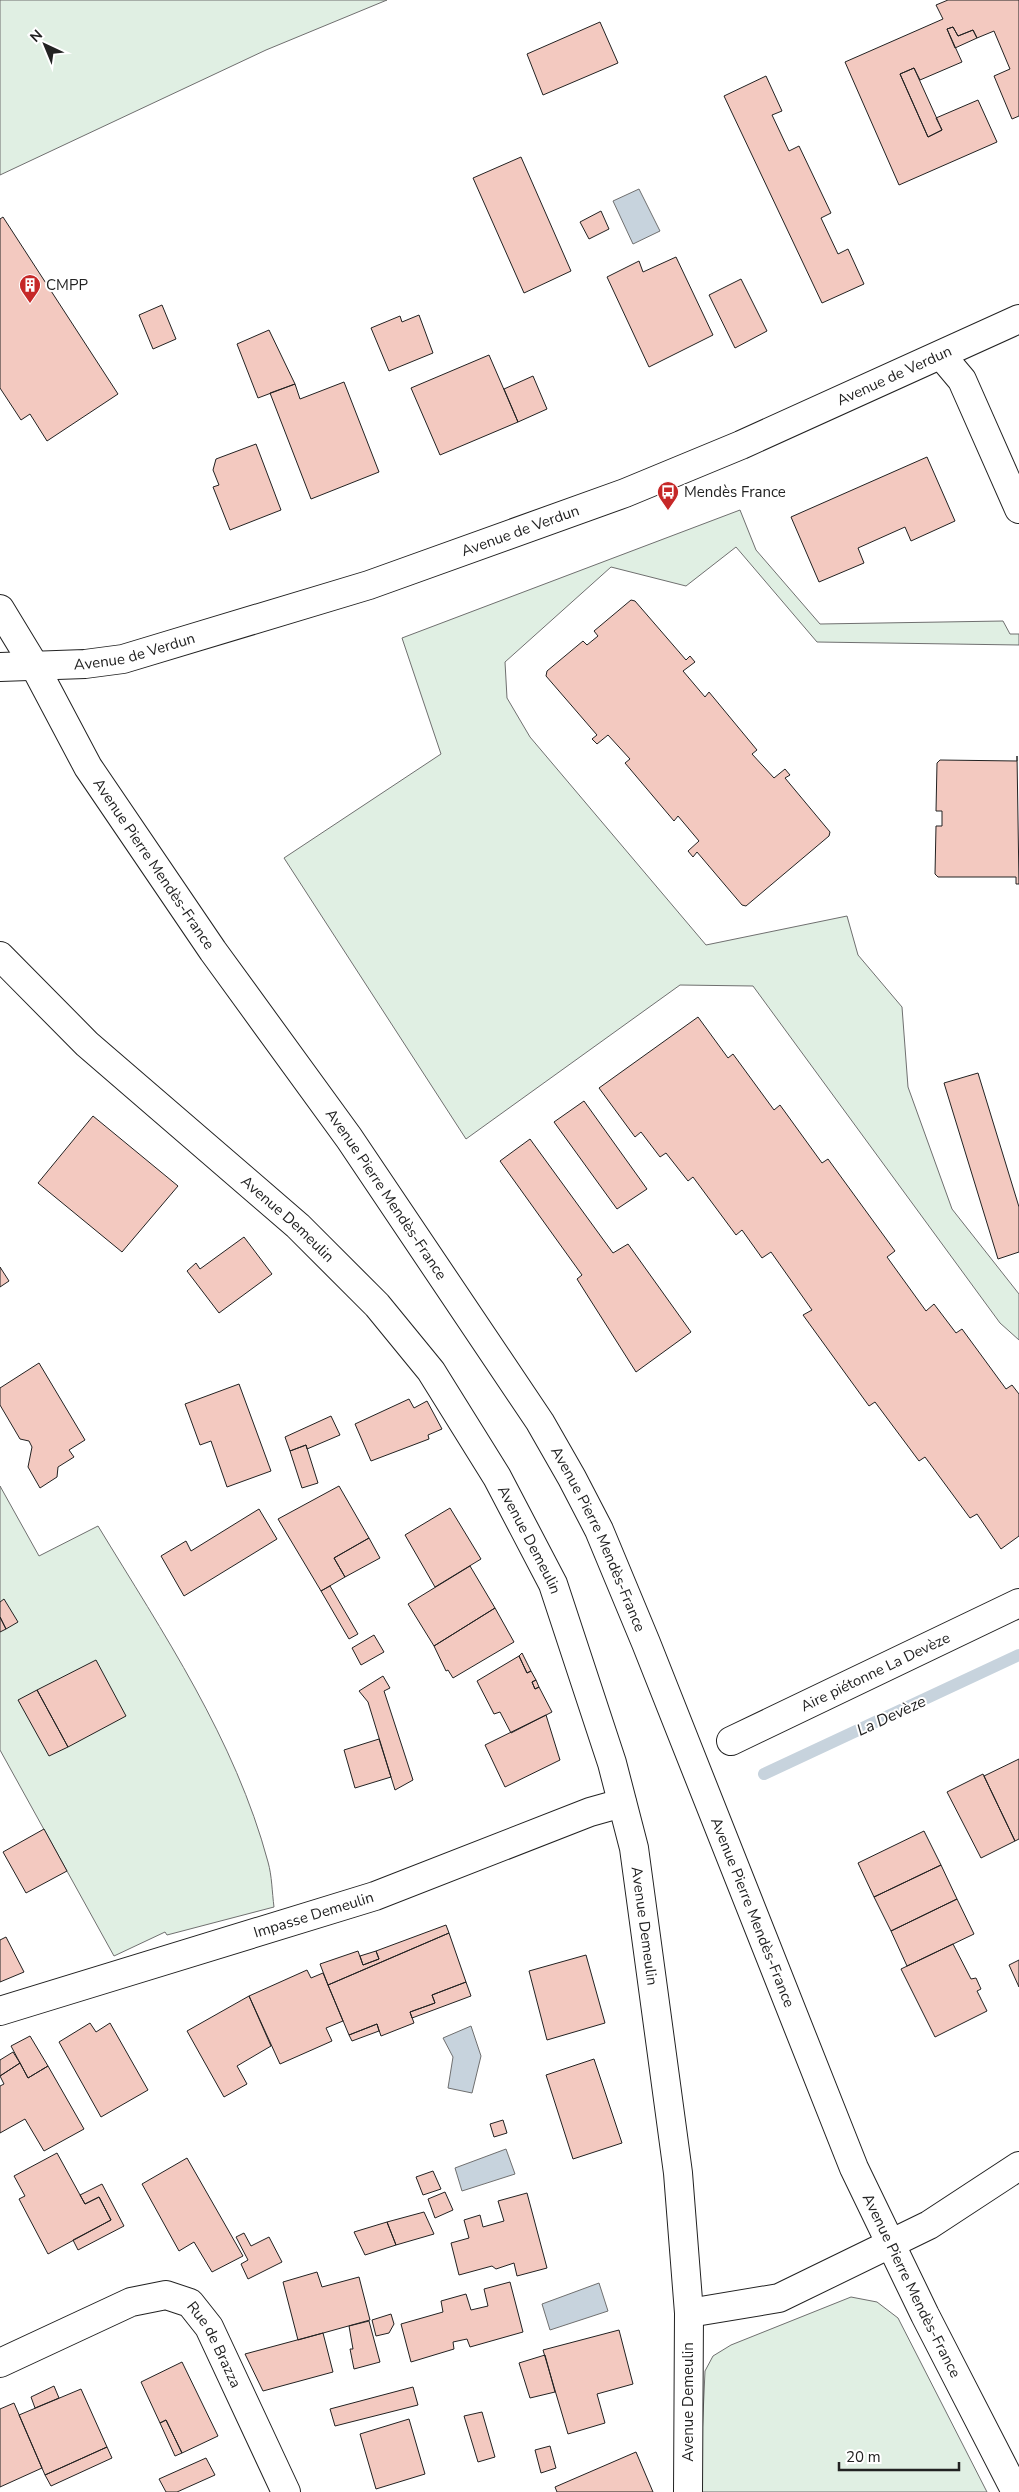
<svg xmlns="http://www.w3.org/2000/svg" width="1019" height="2492" font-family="'Nunito Sans',sans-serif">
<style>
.green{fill:#e0efe3;stroke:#6f6f6f}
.water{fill:#c7d3dd;stroke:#6f6f6f}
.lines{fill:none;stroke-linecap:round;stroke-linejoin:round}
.stream{stroke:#c7d3dd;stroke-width:12}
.building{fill:#f3c9c0;stroke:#222}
.street-casing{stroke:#222;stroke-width:30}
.secondary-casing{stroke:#222;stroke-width:30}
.street{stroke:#fff;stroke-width:28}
.secondary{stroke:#fff;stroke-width:28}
.labels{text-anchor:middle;stroke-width:4;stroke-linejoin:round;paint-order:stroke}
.poi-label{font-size:15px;fill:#222;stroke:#fff;text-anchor:start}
.street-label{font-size:15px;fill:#222;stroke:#fff}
.water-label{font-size:16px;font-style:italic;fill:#222;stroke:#fff}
</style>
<rect width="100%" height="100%" fill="#fff"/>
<path class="green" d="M 0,0 L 387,0 L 266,50 L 0,175 Z
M 740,510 L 756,550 L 820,624 L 1003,621 L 1010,634 L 1019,634 L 1019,645 L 817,642 L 736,547 L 686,586 L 611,567 L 505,662 L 507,698 L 530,737 L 706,945 L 847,916 L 858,955 L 902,1007 L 908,1087 L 952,1209 L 1019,1294 L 1019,1340 L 1000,1323 L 753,986 L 680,985 L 466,1139 L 284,858 L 441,754 L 402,638 Z
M 0,1486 L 39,1556 L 98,1526 C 163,1633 235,1739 268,1862 C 272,1876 272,1892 274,1907 L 167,1935 L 165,1932 L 114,1956 L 0,1750 Z
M 851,2297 L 877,2302 L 898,2318 L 987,2492 L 702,2492 L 701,2461 L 705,2371 L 713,2356 L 731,2345 Z"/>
<path class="water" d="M 639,189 L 660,231 L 633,244 L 613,201 Z
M 471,2026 L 481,2056 L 472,2093 L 448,2088 L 453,2057 L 443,2038 Z
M 506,2149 L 515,2174 L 462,2191 L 455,2168 Z
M 599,2283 L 608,2311 L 550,2330 L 542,2304 Z"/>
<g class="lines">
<path class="stream" d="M 764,1774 L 1019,1655"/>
</g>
<path class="building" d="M 948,0 L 1019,0 L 1019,116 L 1012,119 L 994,76 L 1010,69 L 994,31 L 977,38 L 973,30 L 958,36 L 953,27 L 947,29 L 962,62 L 920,80 L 914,68 L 900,74 L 928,137 L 942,130 L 936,118 L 978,100 L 997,142 L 899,185 L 845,62 L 943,19 L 936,5 Z
M 600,22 L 618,63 L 543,95 L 527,54 Z
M 953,27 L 958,36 L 973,30 L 977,38 L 955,48 L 947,29 Z
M 914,68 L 942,130 L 928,137 L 900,74 Z
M 766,76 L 782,111 L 772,115 L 789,151 L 799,146 L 831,213 L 821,218 L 838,254 L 848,249 L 864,284 L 822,303 L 724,96 Z
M 521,157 L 571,271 L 524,293 L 473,178 Z
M 601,211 L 609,229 L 589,239 L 580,222 Z
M 3,217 L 118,394 L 47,441 L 30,414 L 21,420 L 0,388 L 0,219 Z
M 676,257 L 713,335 L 649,367 L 607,277 L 639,261 L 643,272 Z
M 741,279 L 767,331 L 735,348 L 709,295 Z
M 162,305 L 176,339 L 153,349 L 139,315 Z
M 419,315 L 433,353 L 389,371 L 371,328 L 400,316 L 402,322 Z
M 269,330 L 295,384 L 258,398 L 237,344 Z
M 489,355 L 518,422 L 440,455 L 411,388 Z
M 533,376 L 547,409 L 518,422 L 504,389 Z
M 344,382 L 379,472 L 311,499 L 270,393 L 295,384 L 300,399 Z
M 256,444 L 281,510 L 230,530 L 213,487 L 219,485 L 213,470 L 216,459 Z
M 927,457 L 955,521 L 911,541 L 905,527 L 896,531 L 858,548 L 864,563 L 819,582 L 791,517 Z
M 631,600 L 635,601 L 686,660 L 690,656 L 695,662 L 683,671 L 705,697 L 709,692 L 757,750 L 752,754 L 774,778 L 785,769 L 790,775 L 785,778 L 830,832 L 829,836 L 746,906 L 742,905 L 697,852 L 693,857 L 688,851 L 699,841 L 678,816 L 674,821 L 625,763 L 630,759 L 608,735 L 597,744 L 592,739 L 597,735 L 546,676 L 547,671 L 583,641 L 587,645 L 598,636 L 594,631 Z
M 1017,756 L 1019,884 L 1016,884 L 1016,877 L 938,877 L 935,874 L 936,826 L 942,826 L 942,811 L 936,811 L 937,763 L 940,760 L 1017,761 Z
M 698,1017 L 728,1058 L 733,1054 L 774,1110 L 780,1105 L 822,1163 L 828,1159 L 895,1251 L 887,1257 L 926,1311 L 934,1304 L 956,1333 L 962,1329 L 1006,1389 L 1012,1385 L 1019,1394 L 1019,1536 L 1001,1549 L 977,1514 L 970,1518 L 925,1457 L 919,1461 L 875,1402 L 869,1406 L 803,1315 L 812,1310 L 771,1252 L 762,1258 L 742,1230 L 736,1235 L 693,1177 L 688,1181 L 666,1153 L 660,1157 L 641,1132 L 635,1137 L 599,1088 Z
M 978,1073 L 1019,1207 L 1019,1252 L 998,1259 L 944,1083 Z
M 584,1101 L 647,1189 L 617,1209 L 554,1122 Z
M 93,1116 L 178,1186 L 122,1252 L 38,1183 Z
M 530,1139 L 613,1253 L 628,1244 L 691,1332 L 636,1372 L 577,1279 L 582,1275 L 500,1161 Z
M 244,1237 L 272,1274 L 219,1313 L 187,1271 L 196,1263 L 200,1269 Z
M 0,1267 L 9,1281 L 0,1287 Z
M 39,1363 L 85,1440 L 69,1450 L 74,1457 L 58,1467 L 57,1477 L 40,1488 L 28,1467 L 32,1447 L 29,1441 L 20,1439 L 0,1405 L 0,1388 Z
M 239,1384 L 271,1471 L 227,1487 L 211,1441 L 200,1445 L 185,1404 Z
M 409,1399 L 414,1408 L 427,1401 L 442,1429 L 428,1435 L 429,1439 L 371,1461 L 355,1424 Z
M 331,1416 L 340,1435 L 307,1449 L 306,1445 L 290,1451 L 285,1437 Z
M 306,1445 L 318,1483 L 302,1488 L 290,1451 Z
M 339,1486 L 369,1538 L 334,1558 L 345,1577 L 321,1591 L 278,1519 Z
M 450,1508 L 481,1559 L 435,1587 L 405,1535 Z
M 259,1509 L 277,1539 L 184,1596 L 161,1556 L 186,1541 L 191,1551 Z
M 369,1538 L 380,1558 L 345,1577 L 334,1558 Z
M 470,1566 L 495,1608 L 434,1646 L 408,1604 Z
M 330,1586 L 358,1634 L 349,1639 L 321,1591 Z
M 4,1599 L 18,1622 L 6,1629 L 0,1617 L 0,1602 Z
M 495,1608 L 514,1642 L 453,1678 L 448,1670 L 446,1671 L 434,1646 Z
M 0,1617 L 6,1629 L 0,1632 Z
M 374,1635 L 384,1652 L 361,1665 L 352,1648 Z
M 522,1653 L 531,1671 L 527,1673 L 519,1656 Z
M 519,1656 L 527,1673 L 531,1671 L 536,1680 L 532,1682 L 535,1689 L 539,1687 L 552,1712 L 511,1733 L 500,1712 L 494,1714 L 477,1681 Z
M 96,1660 L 126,1716 L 68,1747 L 37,1690 Z
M 383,1676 L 390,1688 L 384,1691 L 413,1780 L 395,1790 L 368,1702 L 359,1691 Z
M 536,1680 L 539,1687 L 535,1689 L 532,1682 Z
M 37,1690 L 68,1747 L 49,1756 L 18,1700 Z
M 546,1715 L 560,1760 L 505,1787 L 485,1745 Z
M 379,1739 L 391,1777 L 355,1788 L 344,1750 Z
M 1019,1759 L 1019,1839 L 1015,1841 L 984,1776 Z
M 983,1774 L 1015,1841 L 981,1858 L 947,1792 Z
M 44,1829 L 67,1871 L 26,1893 L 3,1852 Z
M 924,1831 L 941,1865 L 874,1897 L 858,1863 Z
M 941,1865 L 957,1899 L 891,1931 L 874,1897 Z
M 957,1899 L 974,1934 L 907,1966 L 891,1931 Z
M 446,1925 L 449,1933 L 328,1985 L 320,1964 L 358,1951 L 363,1965 L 379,1959 L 376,1951 Z
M 449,1933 L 466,1982 L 432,1995 L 435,2003 L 410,2012 L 414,2023 L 381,2036 L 377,2024 L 349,2035 L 328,1985 Z
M 6,1937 L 24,1972 L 0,1982 L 0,1940 Z
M 953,1944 L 971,1979 L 976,1978 L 981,1989 L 977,1991 L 987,2011 L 935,2037 L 901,1969 Z
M 376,1951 L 379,1959 L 363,1965 L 360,1956 Z
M 586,1955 L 605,2023 L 547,2040 L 529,1971 Z
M 1019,1960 L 1019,1987 L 1009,1965 Z
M 307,1970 L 311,1978 L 323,1973 L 343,2021 L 326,2028 L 332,2041 L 280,2064 L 249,1996 Z
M 466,1982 L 471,1996 L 412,2018 L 410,2012 L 435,2003 L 432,1995 Z
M 249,1996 L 271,2046 L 237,2066 L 247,2084 L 224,2097 L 187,2031 Z
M 90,2023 L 96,2032 L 110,2023 L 148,2090 L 101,2117 L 59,2042 Z
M 377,2024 L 379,2031 L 352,2041 L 349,2035 Z
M 30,2036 L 48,2066 L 28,2078 L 11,2046 Z
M 13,2052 L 20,2063 L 0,2076 L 0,2060 Z
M 594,2059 L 622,2143 L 573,2159 L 546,2075 Z
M 20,2063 L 28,2078 L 48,2066 L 84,2129 L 44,2151 L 25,2119 L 0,2133 L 0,2086 L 4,2084 L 0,2076 Z
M 503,2120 L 507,2133 L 494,2137 L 490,2124 Z
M 57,2153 L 85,2204 L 99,2197 L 111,2220 L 48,2254 L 19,2199 L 25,2196 L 14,2176 Z
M 187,2158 L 243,2256 L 212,2272 L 194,2242 L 179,2251 L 142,2184 Z
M 433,2171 L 441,2189 L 423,2195 L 416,2177 Z
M 102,2184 L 124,2226 L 78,2250 L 73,2240 L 111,2220 L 99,2197 L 85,2204 L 80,2195 Z
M 445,2192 L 453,2210 L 435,2218 L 428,2199 Z
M 527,2193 L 547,2268 L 517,2276 L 514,2263 L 496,2269 L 492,2266 L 459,2275 L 451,2243 L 469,2238 L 464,2220 L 480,2215 L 483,2227 L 504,2221 L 498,2201 Z
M 424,2212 L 434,2234 L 396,2245 L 387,2222 Z
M 387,2222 L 396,2245 L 365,2255 L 354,2232 Z
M 244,2233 L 251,2246 L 269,2237 L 282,2262 L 248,2279 L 241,2264 L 248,2260 L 236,2237 Z
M 317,2272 L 322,2287 L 359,2277 L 370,2320 L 298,2340 L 283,2282 Z
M 510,2282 L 523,2332 L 470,2347 L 467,2339 L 453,2342 L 454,2349 L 411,2362 L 401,2324 L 443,2312 L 441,2301 L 466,2294 L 471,2310 L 488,2306 L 484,2289 Z
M 391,2314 L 394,2324 L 389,2333 L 376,2336 L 372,2320 Z
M 369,2321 L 380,2362 L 354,2369 L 350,2349 L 353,2349 L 349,2326 Z
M 619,2330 L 633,2384 L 597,2394 L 605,2423 L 568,2434 L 543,2350 Z
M 323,2333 L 333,2372 L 263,2391 L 245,2354 Z
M 545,2355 L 555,2392 L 530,2398 L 519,2363 Z
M 182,2362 L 218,2436 L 182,2453 L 166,2420 L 160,2423 L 141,2382 Z
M 54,2386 L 59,2398 L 35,2408 L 31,2397 Z
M 413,2387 L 418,2405 L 335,2426 L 330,2409 Z
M 81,2389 L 107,2447 L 45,2475 L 19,2415 Z
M 14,2403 L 42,2468 L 0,2487 L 0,2409 Z
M 482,2412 L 495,2457 L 478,2462 L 464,2416 Z
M 409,2419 L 425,2474 L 376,2489 L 360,2434 Z
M 166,2420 L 182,2453 L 175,2456 L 160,2423 Z
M 550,2446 L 556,2468 L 541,2473 L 535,2450 Z
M 107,2447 L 112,2458 L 51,2486 L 45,2475 Z
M 636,2452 L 653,2492 L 557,2492 L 555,2487 Z
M 206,2458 L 215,2475 L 177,2492 L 166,2492 L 159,2479 Z"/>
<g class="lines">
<g class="street-casing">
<g id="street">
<path d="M 941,355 L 962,380 L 1019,509"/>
<path id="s1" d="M 0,956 L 87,1044 L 298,1226 L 377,1305 L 431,1371 L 497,1477 L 553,1584 L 612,1763 L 634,1848 L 678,2173 L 689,2313 L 688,2492"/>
<path id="s2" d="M 731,1741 L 1019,1603"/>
<path id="s3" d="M 0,2011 L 375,1896 L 590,1812 L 622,1803"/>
<path d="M 689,2313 L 779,2298 L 929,2225 L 1019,2166"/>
<path id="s4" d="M 0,2363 L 131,2302 L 166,2295 L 190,2303 L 209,2327 L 286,2492"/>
</g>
</g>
<g class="secondary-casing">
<g id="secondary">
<path id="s5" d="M 0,609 L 34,665 L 88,767 L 213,951 L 349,1138 L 540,1422 L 572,1478 L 599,1530 L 646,1643 L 854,2168 L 925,2315 L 1016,2492"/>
<path id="s6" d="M 0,667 L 85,664 L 123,659 L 369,585 L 625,493 L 741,445 L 1019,319"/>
</g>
</g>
<use href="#street" class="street"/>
<use href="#secondary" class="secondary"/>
</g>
<defs>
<g id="building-pin" transform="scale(1.125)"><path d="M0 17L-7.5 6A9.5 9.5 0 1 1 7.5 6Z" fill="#c62828" stroke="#fff"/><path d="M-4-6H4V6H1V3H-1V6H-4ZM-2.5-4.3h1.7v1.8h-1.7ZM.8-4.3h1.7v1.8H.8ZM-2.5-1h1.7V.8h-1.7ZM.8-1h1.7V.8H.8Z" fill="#fff"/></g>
<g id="bus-pin" transform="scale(1.125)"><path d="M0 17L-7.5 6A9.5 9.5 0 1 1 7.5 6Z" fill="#c62828" stroke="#fff"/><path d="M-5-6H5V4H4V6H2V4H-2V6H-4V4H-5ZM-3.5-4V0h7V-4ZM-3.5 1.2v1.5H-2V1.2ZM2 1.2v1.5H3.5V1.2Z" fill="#fff"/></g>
</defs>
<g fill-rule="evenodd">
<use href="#building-pin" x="30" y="285"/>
<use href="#bus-pin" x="668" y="492"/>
</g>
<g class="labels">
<g class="poi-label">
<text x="46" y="290">CMPP</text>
<text x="684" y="497">Mendès France</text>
</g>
<g class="street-label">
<text dy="5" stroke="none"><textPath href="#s6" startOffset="946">Avenue de Verdun</textPath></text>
<text dy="5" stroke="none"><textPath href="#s6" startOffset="541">Avenue de Verdun</textPath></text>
<text dy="5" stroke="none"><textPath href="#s6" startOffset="136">Avenue de Verdun</textPath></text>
<text dy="5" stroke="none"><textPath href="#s5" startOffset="298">Avenue Pierre Mendès-France</textPath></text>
<text dy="5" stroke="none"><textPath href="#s5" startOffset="702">Avenue Pierre Mendès-France</textPath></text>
<text dy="5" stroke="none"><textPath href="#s1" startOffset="390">Avenue Demeulin</textPath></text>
<text dy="5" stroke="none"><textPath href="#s5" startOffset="1108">Avenue Pierre Mendès-France</textPath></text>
<text dy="5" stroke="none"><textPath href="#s1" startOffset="795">Avenue Demeulin</textPath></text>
<text dy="5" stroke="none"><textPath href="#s2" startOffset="160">Aire piétonne La Devèze</textPath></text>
<text dy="5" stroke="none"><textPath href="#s5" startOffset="1512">Avenue Pierre Mendès-France</textPath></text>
<text dy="5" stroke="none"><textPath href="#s3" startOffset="328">Impasse Demeulin</textPath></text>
<text dy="5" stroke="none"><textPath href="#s1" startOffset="1200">Avenue Demeulin</textPath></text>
<text dy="5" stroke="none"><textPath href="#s5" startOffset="1918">Avenue Pierre Mendès-France</textPath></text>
<text dy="5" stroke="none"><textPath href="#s4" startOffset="254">Rue de Brazza</textPath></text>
<text transform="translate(688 2402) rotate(-90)" y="5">Avenue Demeulin</text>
</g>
<g class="water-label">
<text transform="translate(891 1715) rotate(-25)" y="6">La Devèze</text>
</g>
</g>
<g transform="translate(45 45) rotate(316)" stroke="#ffffff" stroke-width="4" paint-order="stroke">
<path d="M0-4L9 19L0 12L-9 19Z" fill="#222222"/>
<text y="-8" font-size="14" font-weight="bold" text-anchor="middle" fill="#222222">N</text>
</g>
<path d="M839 2462v8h120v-8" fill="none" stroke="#222222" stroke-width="2.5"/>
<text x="846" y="2462" font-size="15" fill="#222222" stroke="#ffffff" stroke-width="4" paint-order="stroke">20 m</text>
</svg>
